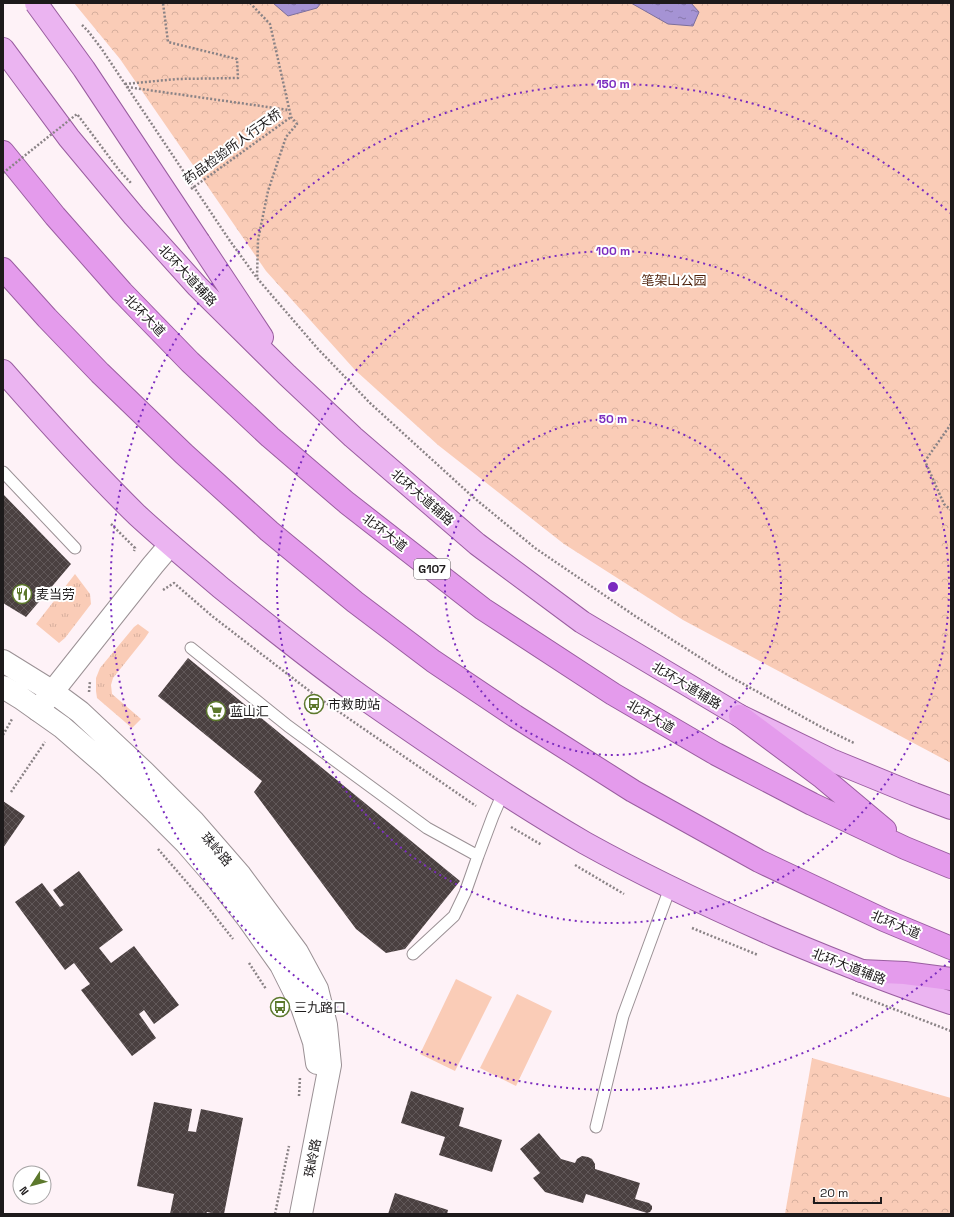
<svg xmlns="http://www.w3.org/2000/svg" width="954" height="1217" font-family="'Space Grotesk','Noto Sans SC',sans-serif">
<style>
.grass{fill:url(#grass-tufts)}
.forest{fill:url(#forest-crowns)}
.garden{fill:#faccb7}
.water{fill:url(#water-ripples);stroke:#7c6f9c}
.building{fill:url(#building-cross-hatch)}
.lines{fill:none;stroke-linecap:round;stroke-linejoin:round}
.service-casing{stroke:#9b9195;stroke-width:13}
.minor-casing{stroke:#9b9195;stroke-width:24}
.tertiary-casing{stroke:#9b9195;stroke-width:24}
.primary-casing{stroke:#9a5ea0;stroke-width:24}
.trunk-casing{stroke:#9a5ea0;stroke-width:24}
.path{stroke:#8a8386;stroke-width:2.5;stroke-dasharray:2 2;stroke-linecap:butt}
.service{stroke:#fff;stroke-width:11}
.minor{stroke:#fff;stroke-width:22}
.tertiary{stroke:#fff;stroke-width:22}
.primary{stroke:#ebb4f1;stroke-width:22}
.trunk{stroke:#e49bec;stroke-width:22}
.primary-bridge-casing{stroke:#9a5ea0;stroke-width:24;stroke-linecap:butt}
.path-bridge{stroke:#8a8386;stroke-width:2.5;stroke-dasharray:2 2;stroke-linecap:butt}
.primary-bridge{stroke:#ebb4f1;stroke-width:22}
.ring{fill:none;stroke:#7b2cbf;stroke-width:2;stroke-dasharray:2 4}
.labels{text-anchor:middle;stroke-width:4;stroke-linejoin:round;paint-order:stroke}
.shield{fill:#fff;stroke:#615f5f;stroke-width:1}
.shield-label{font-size:12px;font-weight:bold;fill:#1d1a1b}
.street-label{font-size:13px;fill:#1d1a1b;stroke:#fff}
.park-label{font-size:13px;fill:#4b1e07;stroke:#fff}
.poi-label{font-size:13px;fill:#1d1a1b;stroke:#fff;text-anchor:start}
.centre{fill:#7b2cbf;stroke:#fff;stroke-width:2}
.ring-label{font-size:12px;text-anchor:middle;font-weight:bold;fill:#7b2cbf;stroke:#fff;stroke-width:4;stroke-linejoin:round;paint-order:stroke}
</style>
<defs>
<pattern id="grass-tufts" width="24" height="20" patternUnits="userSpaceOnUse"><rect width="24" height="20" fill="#faccb7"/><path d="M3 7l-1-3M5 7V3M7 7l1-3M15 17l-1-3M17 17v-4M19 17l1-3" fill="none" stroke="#d6af9d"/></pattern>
<pattern id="forest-crowns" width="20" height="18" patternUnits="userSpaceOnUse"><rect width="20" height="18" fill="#faccb7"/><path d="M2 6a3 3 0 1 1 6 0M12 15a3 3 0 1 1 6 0" fill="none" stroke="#d6af9d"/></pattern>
<pattern id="water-ripples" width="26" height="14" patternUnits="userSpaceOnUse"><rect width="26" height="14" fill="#a593d4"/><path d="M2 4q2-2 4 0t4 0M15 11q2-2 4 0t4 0" fill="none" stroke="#8677ab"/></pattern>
<pattern id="building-cross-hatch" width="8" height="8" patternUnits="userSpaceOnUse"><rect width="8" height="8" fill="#4a4040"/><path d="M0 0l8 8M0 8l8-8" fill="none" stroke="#615859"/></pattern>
</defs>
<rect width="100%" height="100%" fill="#fef2f7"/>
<path class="grass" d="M 75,574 L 90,594 L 91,604 L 65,638 L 59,643 L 36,624 Z
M 138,624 L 149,632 L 145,638 L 113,678 L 111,685 L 112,694 L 141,719 L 132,728 L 97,698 L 96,691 L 96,678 L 100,668 L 134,627 Z"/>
<path class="forest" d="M 74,3 L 951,3 L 951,763 L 683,620 L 564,544 L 438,445 L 355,370 L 266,271 L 120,59 Z
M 812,1058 L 951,1098 L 951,1214 L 785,1214 Z"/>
<path class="garden" d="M 456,979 L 492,997 L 455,1071 L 420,1054 Z
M 517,994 L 552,1011 L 516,1086 L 480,1068 Z"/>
<path class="water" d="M 273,3 L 321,3 L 317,8 L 288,16 Z
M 631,3 L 691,3 L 699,12 L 693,26 L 668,24 Z"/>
<path class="building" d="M 3,494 L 71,564 L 26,617 L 3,603 Z
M 188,658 L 460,881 L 405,949 L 386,953 L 356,929 L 254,792 L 262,781 L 158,696 Z
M 3,801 L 25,816 L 3,848 Z
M 79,871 L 123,930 L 99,948 L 111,963 L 134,946 L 179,1005 L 154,1024 L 144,1010 L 139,1014 L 156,1038 L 132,1056 L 81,990 L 90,984 L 74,963 L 65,970 L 15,902 L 42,883 L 60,907 L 64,905 L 53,890 Z
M 411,1091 L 464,1108 L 459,1126 L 502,1140 L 492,1172 L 439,1155 L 445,1137 L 401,1123 Z
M 154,1102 L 192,1109 L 188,1131 L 196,1132 L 201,1109 L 243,1118 L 224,1214 L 216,1214 L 207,1212 L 206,1214 L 170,1214 L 174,1194 L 137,1186 Z
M 539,1133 L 561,1159 L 575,1163 L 577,1159 L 582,1156 L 588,1157 L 592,1159 L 595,1164 L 595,1169 L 640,1183 L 635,1199 L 649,1203 L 652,1206 L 652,1209 L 650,1212 L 647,1213 L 586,1194 L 583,1203 L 545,1192 L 533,1178 L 540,1173 L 520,1149 Z
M 395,1193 L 448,1210 L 447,1214 L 388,1214 Z"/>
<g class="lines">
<g class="service-casing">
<path id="service" d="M 3,472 L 75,548
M 191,648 L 288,726 L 427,828 L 478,856 L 493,816 L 503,793
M 413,954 L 454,916 L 465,893 L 478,856
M 596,1127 L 623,1016 L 670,888"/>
</g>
<g class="minor-casing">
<path id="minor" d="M 38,710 L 153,565 L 170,545"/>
</g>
<g class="tertiary-casing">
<path id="tertiary" d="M 3,661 L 53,692 L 80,712 L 144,772 L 193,821 L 240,875 L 297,952 L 317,989 L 326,1025 L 330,1065 L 301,1214
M 3,687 L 21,698 L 62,727 L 108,767 L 153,810 L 186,843 L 218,880 L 249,920 L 281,965 L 302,1007 L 314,1042 L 317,1063"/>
</g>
<g class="primary-casing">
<path id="primary" d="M 3,49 L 69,138 L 134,216 L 197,286 L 287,375 L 353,437 L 477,544 L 582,622 L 740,716 L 831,760 L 914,794 L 951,808
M 199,242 L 262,337
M 3,371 C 46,420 90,469 137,515 C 164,540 192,563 220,587 C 267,625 313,662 362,697 C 435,748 508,798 585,843 C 648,878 712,908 778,937 C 835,961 892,984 951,1003"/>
</g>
<g class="trunk-casing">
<path id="trunk" d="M 3,152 L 55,216 L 122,292 L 190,362 L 270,437 L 347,503 L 483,609 L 613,694 L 716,754 L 812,804 L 905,848 L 951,867
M 3,269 L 47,318 L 100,373 L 184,454 L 269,531 L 355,602 L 433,661 L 515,716 L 633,791 L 759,861 L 884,920 L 951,948
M 740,716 L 823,778 L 885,830
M 861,971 L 905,973 L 951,979"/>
</g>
<path class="path" d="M 250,3 L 270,24 L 291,117 L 297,124 L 286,137 L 268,191 L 258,240 L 257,278
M 82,25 L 88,31 L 101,48 L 230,241 L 257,278 L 318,349 L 370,403 L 473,497 L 535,548 L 635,616 L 729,676 L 823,728 L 854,743
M 125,84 L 177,79 L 238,78 L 237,59 L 168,42 L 163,3
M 127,87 L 289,110
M 951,424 L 925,461 L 944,504 L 951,510
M 111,524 L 135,548 L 134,551
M 163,590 L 174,583 L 212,616 L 316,696 L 476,806
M 89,692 L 90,681
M 3,735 L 12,719
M 11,792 L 45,742
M 511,827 L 542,845
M 158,849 L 203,901 L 233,939
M 575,865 L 624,894
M 692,928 L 758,955
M 249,963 L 266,989
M 852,993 L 951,1031
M 299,1096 L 300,1077
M 275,1214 L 289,1146"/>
<use href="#service" class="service"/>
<use href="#minor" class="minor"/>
<use href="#tertiary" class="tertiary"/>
<use href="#primary" class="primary"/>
<use href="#trunk" class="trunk"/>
<g class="primary-bridge-casing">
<path id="primary-bridge" d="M 36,3 L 84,69 L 199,242"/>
</g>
<path class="path-bridge" d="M 3,173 L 77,114 L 119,170 L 131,183
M 191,189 L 291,117"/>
<use href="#primary-bridge" class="primary-bridge"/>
</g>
<g class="ring">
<circle cx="613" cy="587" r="168"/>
<circle cx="613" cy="587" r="336"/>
<path d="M950 961A503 503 0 1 1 950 213"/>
</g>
<defs>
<g id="restaurant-ring" transform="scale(1)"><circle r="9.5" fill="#fff" stroke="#5c782c" stroke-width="1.5"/><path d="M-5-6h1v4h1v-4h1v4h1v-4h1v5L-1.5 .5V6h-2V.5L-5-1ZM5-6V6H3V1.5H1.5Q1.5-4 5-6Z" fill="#5c782c"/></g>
<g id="bus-ring" transform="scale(1)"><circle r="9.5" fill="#fff" stroke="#5c782c" stroke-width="1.5"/><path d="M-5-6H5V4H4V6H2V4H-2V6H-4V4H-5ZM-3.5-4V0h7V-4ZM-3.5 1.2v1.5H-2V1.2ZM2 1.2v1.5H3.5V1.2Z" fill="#5c782c"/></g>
<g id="supermarket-ring" transform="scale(1)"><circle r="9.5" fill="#fff" stroke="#5c782c" stroke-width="1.5"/><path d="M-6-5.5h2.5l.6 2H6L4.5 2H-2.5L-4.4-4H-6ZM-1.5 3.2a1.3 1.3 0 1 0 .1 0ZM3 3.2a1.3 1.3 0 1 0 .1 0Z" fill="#5c782c"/></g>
</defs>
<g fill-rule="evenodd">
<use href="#restaurant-ring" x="22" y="594"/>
<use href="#bus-ring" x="314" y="704"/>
<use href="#supermarket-ring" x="216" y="711"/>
<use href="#bus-ring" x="280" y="1007"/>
</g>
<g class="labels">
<rect class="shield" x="414" y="559" width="36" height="20" rx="3"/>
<g class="shield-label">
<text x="432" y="573">G107</text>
</g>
<g class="street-label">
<text transform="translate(232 146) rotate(-36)" y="5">药品检验所人行天桥</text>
<text transform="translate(188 275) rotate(47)" y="5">北环大道辅路</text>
<text transform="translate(145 315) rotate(46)" y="5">北环大道</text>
<text transform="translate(423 497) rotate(41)" y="5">北环大道辅路</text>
<text transform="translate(385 532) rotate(38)" y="5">北环大道</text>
<text transform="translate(687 685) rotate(31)" y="5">北环大道辅路</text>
<text transform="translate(651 716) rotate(30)" y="5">北环大道</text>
<text transform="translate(217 849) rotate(49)" y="5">珠岭路</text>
<text transform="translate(896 924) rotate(23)" y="5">北环大道</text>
<text transform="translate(849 966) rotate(21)" y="5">北环大道辅路</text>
<text transform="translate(312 1158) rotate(-79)" y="5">珠岭路</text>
</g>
<g class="park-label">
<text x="674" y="285">笔架山公园</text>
</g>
<g class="poi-label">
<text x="36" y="599">麦当劳</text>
<text x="328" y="709">市救助站</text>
<text x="230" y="716">蓝山汇</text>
<text x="294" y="1012">三九路口</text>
</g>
</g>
<circle cx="613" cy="587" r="6" class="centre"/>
<g class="ring-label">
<text x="613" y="88">150 m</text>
<text x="613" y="255">100 m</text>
<text x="613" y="423">50 m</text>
</g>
<rect width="954" height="1217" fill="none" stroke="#1d1a1b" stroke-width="8"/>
<g transform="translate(32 1185) rotate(234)"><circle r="19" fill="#ffffff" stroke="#a5a3a4"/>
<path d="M0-3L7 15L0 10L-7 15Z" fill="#5c782c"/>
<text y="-6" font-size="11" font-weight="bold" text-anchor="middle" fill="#1d1a1b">N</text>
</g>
<path d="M814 1197v6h67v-6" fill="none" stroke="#1d1a1b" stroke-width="2"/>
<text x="820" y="1197" font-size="12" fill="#1d1a1b" stroke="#ffffff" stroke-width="3" paint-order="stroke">20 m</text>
</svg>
